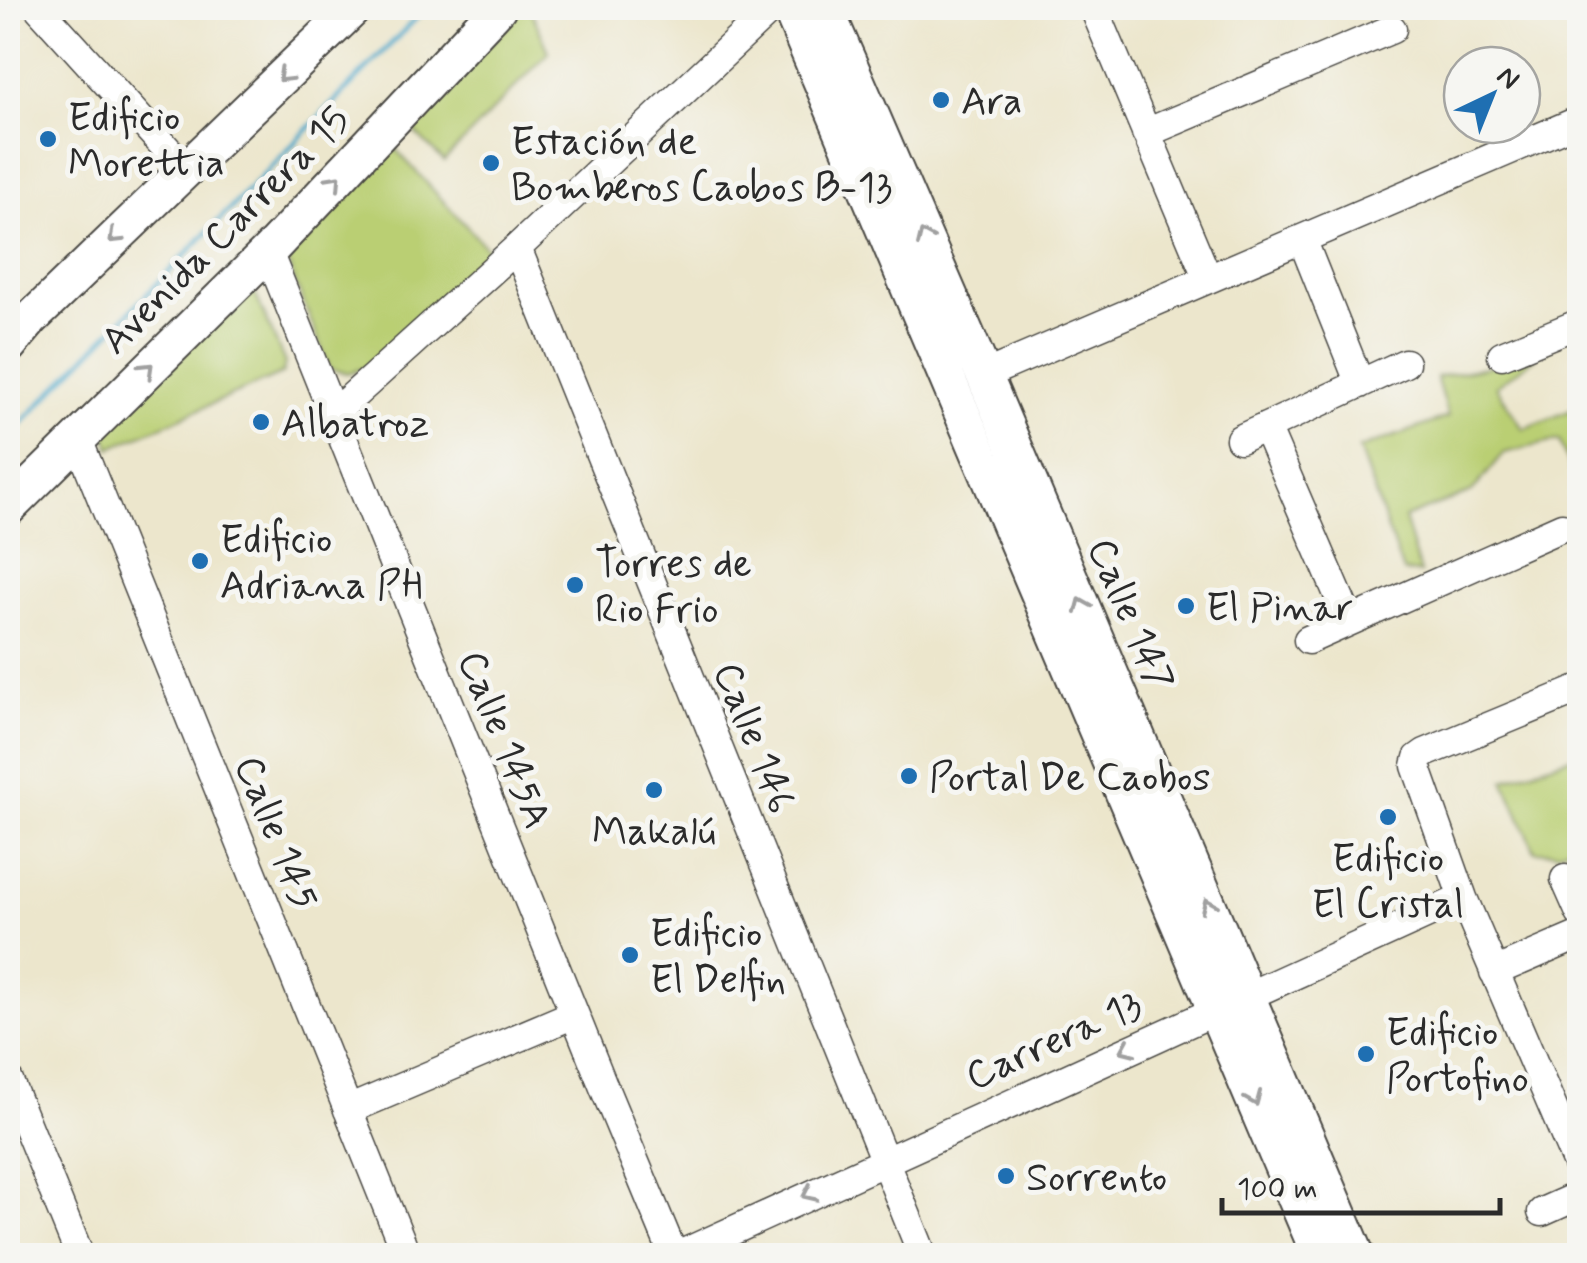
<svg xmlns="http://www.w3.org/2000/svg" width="1587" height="1263" font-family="Mynerve,sans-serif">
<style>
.green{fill:#bacf73;stroke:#727d4f;stroke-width:2.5}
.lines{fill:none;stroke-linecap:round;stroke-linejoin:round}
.stream{stroke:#4ba9ca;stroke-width:5}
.minor-casing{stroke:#484743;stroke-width:31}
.major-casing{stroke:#484743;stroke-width:39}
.minor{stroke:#fff;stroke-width:28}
.major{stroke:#fff;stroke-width:35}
.oneway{stroke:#a0a0a0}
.poi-dot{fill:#1f6fb2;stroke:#f6f6f2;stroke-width:4}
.labels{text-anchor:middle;stroke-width:10;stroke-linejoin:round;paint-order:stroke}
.poi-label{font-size:40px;fill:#2b2b2b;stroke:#f6f6f2;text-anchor:start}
.street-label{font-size:40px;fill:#2b2b2b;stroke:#f6f6f2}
</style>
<rect width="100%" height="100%" fill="#f6f6f2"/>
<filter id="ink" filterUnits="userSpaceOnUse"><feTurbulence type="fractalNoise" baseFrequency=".01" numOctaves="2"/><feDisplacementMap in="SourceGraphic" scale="20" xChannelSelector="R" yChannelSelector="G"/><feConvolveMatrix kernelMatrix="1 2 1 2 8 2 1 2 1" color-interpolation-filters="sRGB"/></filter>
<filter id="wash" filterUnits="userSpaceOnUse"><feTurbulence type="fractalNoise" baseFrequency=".0048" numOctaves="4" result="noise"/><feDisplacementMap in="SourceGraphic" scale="40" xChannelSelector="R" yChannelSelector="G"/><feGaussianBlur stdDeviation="2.25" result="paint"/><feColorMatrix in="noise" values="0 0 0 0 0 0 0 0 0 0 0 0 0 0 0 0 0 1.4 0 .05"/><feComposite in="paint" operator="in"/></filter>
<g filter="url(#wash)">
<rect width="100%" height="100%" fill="#ece6cc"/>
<path class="green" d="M 523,8 L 530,8 L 549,52 L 444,161 L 408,126 Z
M 391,144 L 491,253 L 366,368 L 347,373 L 330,369 L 284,254 Z
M 251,284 L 285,363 L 283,373 L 111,448 L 104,434 Z
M 1536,357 L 1496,386 L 1523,429 L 1579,407 L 1579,492 L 1559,440 L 1504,453 L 1472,492 L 1404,518 L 1420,573 L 1403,572 L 1359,449 L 1448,417 L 1436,377 Z
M 1579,754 L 1579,843 L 1557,852 L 1535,851 L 1504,780 Z"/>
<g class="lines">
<path class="stream" d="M 8,437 L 426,8"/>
</g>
</g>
<g filter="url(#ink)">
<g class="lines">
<g class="minor-casing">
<path id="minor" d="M 39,8 L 186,170
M 1094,8 L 1208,279
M 1146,133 L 1392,29
M 1302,239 L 1360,384
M 517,248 L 923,1256
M 268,252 L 605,1090 L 674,1256
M 1502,355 L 1580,323
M 984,375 L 1580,120
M 333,414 L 517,248 L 772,8
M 1266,427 L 1349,620
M 77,437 L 407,1256
M 1240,439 L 1405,363
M 1308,640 L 1562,527
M 1580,689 L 1425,753 L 1418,758 L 1416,766 L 1463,898 L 1580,1171
M 1565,879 L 1580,913
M 1494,972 L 1580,935
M 8,1079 L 80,1256
M 348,1110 L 574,1014
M 1542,1212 L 1580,1195
M 677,1256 L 1463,898"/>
</g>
<g class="major-casing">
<path id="major" d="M 790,8 L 1320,1256
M 825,8 L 984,375 L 1357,1256
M 8,346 L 31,319 L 354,8
M 8,508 L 268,252 L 498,8"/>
</g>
<use href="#minor" class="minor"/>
<use href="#major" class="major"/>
</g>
<defs><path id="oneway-chevron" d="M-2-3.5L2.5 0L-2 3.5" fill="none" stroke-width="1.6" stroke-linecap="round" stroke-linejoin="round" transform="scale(2.5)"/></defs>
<g class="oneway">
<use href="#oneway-chevron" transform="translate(284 76) rotate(136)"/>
<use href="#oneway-chevron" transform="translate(335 181) rotate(-47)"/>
<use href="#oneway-chevron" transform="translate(115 237) rotate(136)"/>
<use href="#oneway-chevron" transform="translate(924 237) rotate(-114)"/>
<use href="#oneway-chevron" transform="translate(147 369) rotate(-44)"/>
<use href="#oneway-chevron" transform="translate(1082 605) rotate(-113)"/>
<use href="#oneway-chevron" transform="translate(1208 905) rotate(-113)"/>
<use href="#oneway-chevron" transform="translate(1127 1049) rotate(156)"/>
<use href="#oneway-chevron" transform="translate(1254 1099) rotate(67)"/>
<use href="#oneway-chevron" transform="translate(809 1194) rotate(155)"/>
</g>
</g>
<g class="poi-dot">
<circle cx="941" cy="100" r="10"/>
<circle cx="48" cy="139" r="10"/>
<circle cx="491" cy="163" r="10"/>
<circle cx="261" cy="422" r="10"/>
<circle cx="200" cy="561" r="10"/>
<circle cx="575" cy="585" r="10"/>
<circle cx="1186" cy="606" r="10"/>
<circle cx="909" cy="776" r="10"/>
<circle cx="654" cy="790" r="10"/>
<circle cx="1388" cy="817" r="10"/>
<circle cx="630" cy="955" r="10"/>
<circle cx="1366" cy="1054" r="10"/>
<circle cx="1006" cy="1176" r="10"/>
</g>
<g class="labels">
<g class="poi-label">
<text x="961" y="114">Ara</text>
<text x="68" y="130">Edificio<tspan x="68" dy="46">Morettia</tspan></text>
<text x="511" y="154">Estación de<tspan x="511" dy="46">Bomberos Caobos B-13</tspan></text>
<text x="281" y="436">Albatroz</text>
<text x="220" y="552">Edificio<tspan x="220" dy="46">Adriana PH</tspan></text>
<text x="595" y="576">Torres de<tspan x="595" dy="46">Rio Frio</tspan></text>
<text x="1206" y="620">El Pinar</text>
<text x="929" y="790">Portal De Caobos</text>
<text x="654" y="844" text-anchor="middle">Makalú</text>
<text x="1388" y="871" text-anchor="middle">Edificio<tspan x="1388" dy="46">El Cristal</tspan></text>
<text x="650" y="946">Edificio<tspan x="650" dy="46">El Delfin</tspan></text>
<text x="1386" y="1045">Edificio<tspan x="1386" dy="46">Portofino</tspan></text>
<text x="1026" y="1190">Sorrento</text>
</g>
<g class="street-label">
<text transform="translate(224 229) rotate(-45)" y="14">Avenida Carrera 15</text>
<text transform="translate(1132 614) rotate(67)" y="14">Calle 147</text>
<text transform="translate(756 737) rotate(68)" y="14">Calle 146</text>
<text transform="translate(506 739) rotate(68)" y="14">Calle 145A</text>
<text transform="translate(278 832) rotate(68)" y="14">Calle 145</text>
<text transform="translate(1053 1039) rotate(-24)" y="14">Carrera 13</text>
</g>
</g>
<rect width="1587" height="1263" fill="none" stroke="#f6f6f2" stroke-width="40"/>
<g transform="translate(1492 95) rotate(43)"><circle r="48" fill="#f6f6f2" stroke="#a5a5a2" stroke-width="2.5"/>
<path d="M0-8L18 38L0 25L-18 38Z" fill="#1f6fb2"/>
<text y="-15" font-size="28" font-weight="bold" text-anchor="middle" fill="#2b2b2b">N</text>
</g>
<path d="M1222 1198v15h278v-15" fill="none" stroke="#2b2b2b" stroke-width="5"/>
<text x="1237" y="1198" font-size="30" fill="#2b2b2b" stroke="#f6f6f2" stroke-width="8" paint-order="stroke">100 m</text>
</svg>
